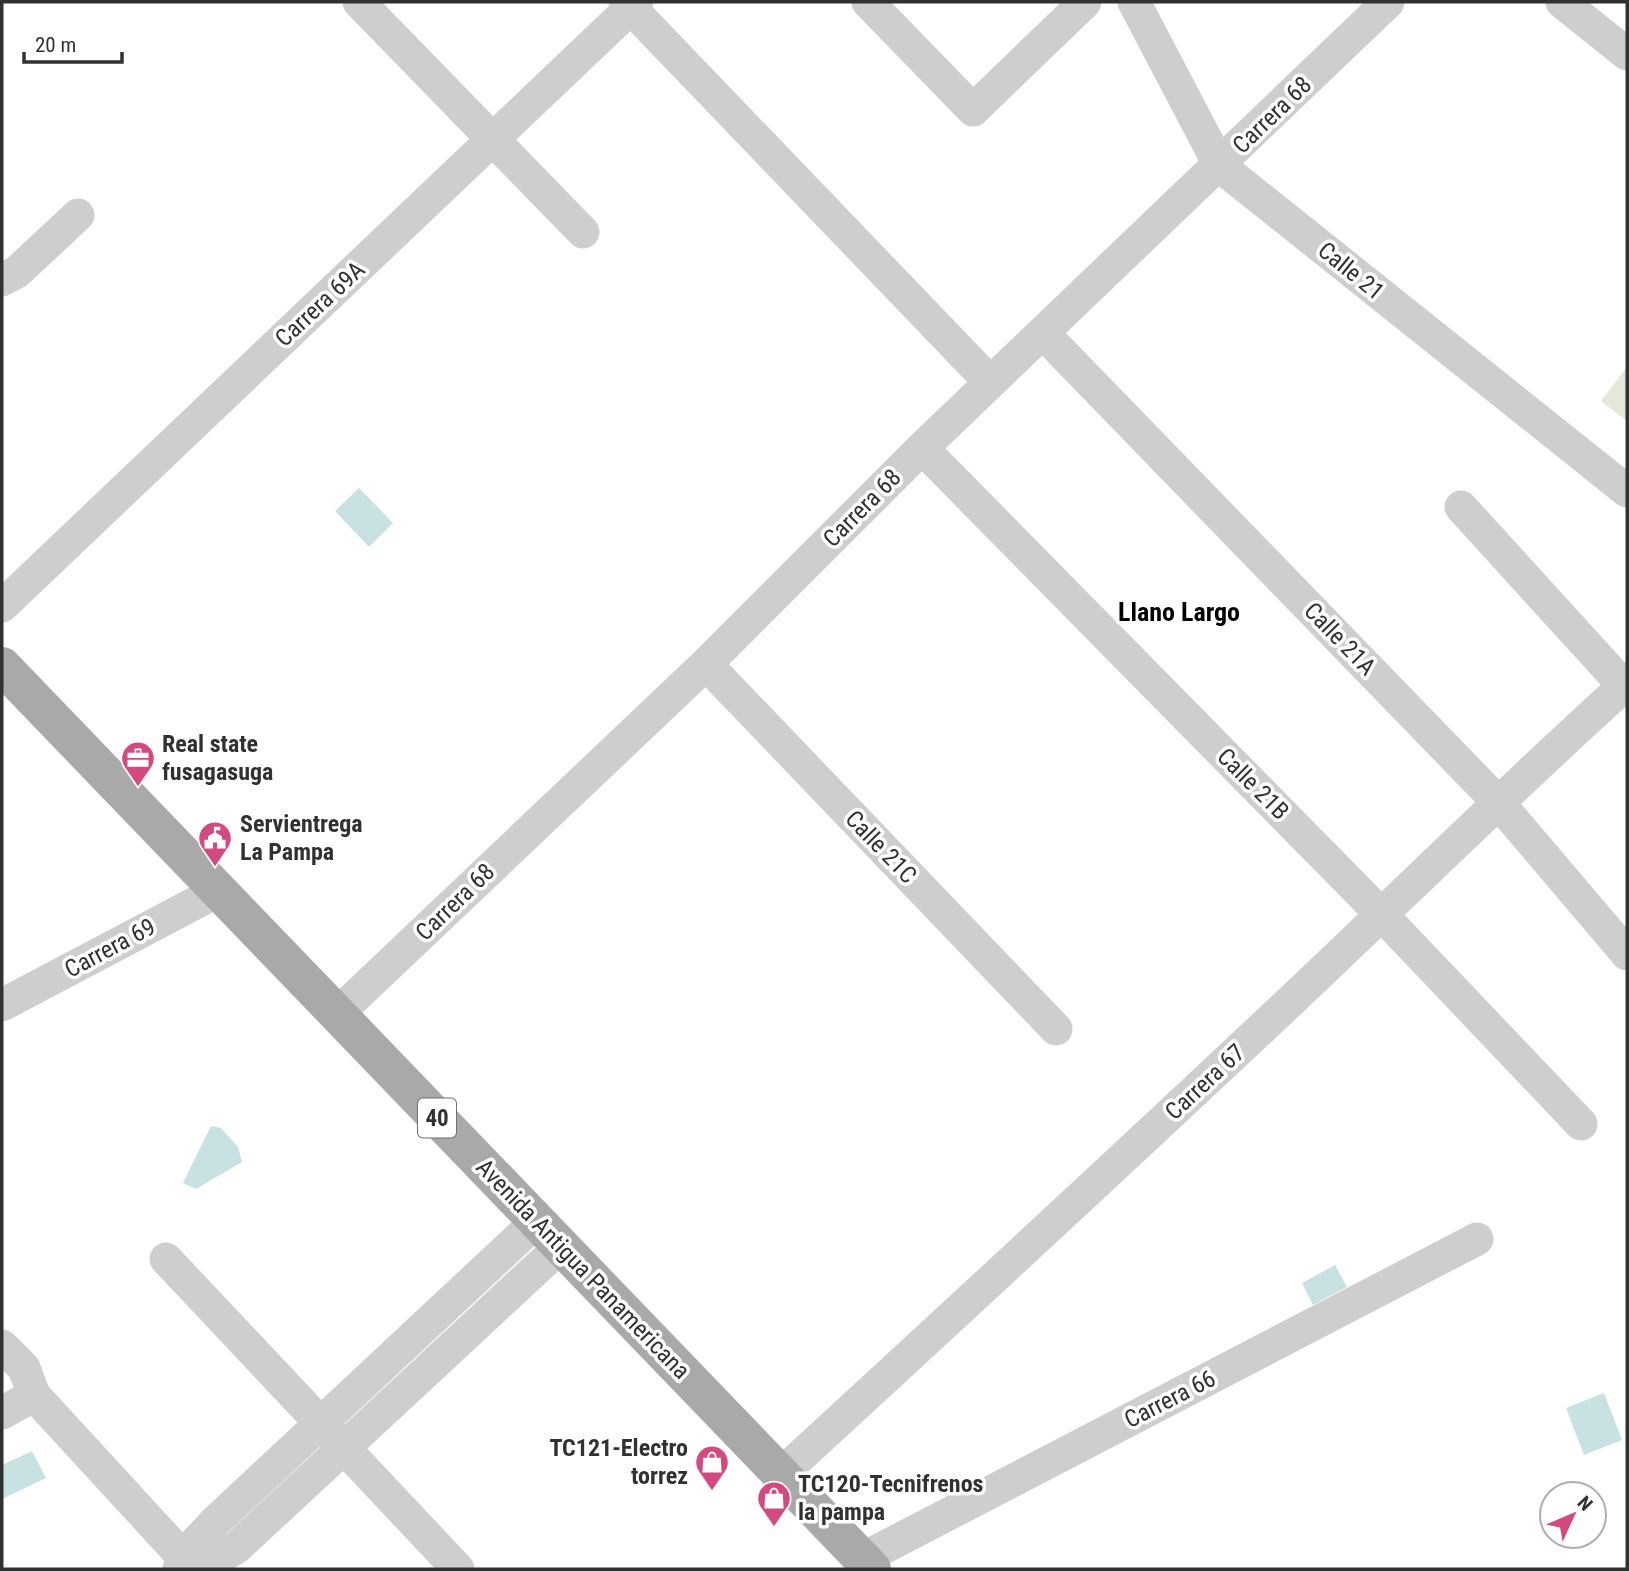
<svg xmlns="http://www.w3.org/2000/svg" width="1629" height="1571" font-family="'Roboto Condensed',sans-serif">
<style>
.green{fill:#e5e7db}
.water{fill:#c8e2e4}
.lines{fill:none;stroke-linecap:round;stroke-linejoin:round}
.minor{stroke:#cecece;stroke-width:33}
.major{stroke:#a9a9a9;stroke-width:38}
.labels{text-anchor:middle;stroke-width:7;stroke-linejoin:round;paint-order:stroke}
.shield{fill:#fff;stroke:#6f6f6f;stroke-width:2}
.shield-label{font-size:23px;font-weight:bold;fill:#313131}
.street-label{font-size:24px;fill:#313131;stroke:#fff}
.poi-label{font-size:24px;font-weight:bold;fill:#313131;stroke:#fff;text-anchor:start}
.neighbourhood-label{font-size:26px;font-weight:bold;fill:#000;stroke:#fff}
</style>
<rect width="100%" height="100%" fill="#fff"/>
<path class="green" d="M 1627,367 L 1627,421 L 1601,401 Z"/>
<path class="water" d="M 359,488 L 393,523 L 369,547 L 335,511 Z
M 211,1126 L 221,1128 L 238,1147 L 242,1162 L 196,1189 L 183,1183 Z
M 1335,1265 L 1347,1287 L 1313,1305 L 1302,1283 Z
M 1604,1393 L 1622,1440 L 1584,1455 L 1566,1408 Z
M 32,1451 L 46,1478 L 2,1499 L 2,1465 Z"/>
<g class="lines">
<path class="minor" d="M 359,2 L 583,232
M 625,2 L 990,382
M 868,2 L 973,110 L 1085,2
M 1134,2 L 1220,166 L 1627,491
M 1562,2 L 1627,54
M 2,280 L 17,272 L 78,215
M 1043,333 L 1497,801 L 1627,954
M 922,448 L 1382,915 L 1581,1124
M 2,606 L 637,2
M 706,664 L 1056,1029
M 2,1005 L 218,891
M 337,1014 L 706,664 L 922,448 L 1388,2
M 166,1259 L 458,1569
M 2,1346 L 24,1368 L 34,1395 L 194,1569
M 2,1413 L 34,1395
M 781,1474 C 953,1316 1125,1157 1295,997 C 1405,893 1512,787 1624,686 L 1461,507
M 862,1559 L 1477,1239
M 179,1569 L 182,1557 L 215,1522 L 537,1221
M 199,1569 L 236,1548 L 561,1246"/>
<path class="major" d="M 2,666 L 872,1569"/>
</g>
<defs>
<g id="office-pin" transform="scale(1.75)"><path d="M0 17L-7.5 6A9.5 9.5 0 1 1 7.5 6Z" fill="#d34980" stroke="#fff"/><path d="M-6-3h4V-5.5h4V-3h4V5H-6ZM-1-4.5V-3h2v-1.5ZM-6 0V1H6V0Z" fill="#fff"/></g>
<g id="civic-pin" transform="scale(1.75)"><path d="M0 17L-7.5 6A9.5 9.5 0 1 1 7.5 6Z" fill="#d34980" stroke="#fff"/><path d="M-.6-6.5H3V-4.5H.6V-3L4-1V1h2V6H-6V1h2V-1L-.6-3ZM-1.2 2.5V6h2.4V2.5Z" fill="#fff"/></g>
<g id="shop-pin" transform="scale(1.75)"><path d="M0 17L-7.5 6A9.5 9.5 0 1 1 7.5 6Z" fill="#d34980" stroke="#fff"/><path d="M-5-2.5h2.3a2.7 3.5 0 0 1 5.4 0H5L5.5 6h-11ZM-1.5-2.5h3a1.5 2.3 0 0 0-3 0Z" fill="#fff"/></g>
</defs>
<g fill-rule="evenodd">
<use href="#office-pin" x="138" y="758"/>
<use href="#civic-pin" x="215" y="838"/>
<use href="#shop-pin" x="712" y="1462"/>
<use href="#shop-pin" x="774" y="1498"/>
</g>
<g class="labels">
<rect class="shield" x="418" y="1098.5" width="38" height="39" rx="5"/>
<g class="shield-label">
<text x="437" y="1126">40</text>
</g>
<g class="street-label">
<text transform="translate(1272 115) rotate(-44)" y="8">Carrera 68</text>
<text transform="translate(1351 271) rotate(39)" y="8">Calle 21</text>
<text transform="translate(320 304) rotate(-43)" y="8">Carrera 69A</text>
<text transform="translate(862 508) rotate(-45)" y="8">Carrera 68</text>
<text transform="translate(1340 639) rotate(46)" y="8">Calle 21A</text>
<text transform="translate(1253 784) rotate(45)" y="8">Calle 21B</text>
<text transform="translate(881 847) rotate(46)" y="8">Calle 21C</text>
<text transform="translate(455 902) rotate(-44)" y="8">Carrera 68</text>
<text transform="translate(110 948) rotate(-28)" y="8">Carrera 69</text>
<text transform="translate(1205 1082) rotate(-43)" y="8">Carrera 67</text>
<text transform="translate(583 1269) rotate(46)" y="8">Avenida Antigua Panamericana</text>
<text transform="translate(1170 1399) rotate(-27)" y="8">Carrera 66</text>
</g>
<g class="poi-label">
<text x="162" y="752">Real state<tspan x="162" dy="28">fusagasuga</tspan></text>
<text x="240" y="832">Servientrega<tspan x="240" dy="28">La Pampa</tspan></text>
<text x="688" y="1456" text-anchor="end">TC121-Electro<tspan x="688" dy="28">torrez</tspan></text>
<text x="798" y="1492">TC120-Tecnifrenos<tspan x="798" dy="28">la pampa</tspan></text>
</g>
<g class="neighbourhood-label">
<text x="1179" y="621">Llano Largo</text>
</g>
</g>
<rect width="1629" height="1571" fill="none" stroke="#313131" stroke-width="7"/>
<g transform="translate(1573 1515) rotate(46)"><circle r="33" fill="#ffffff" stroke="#adadad" stroke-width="2"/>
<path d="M0-5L12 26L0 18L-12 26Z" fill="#d34980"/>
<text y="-10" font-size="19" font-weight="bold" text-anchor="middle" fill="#313131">N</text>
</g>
<path d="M24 52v10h98v-10" fill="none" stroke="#313131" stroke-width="3.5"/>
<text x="35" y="52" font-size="21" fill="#313131" stroke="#ffffff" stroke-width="5" paint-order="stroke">20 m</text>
</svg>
